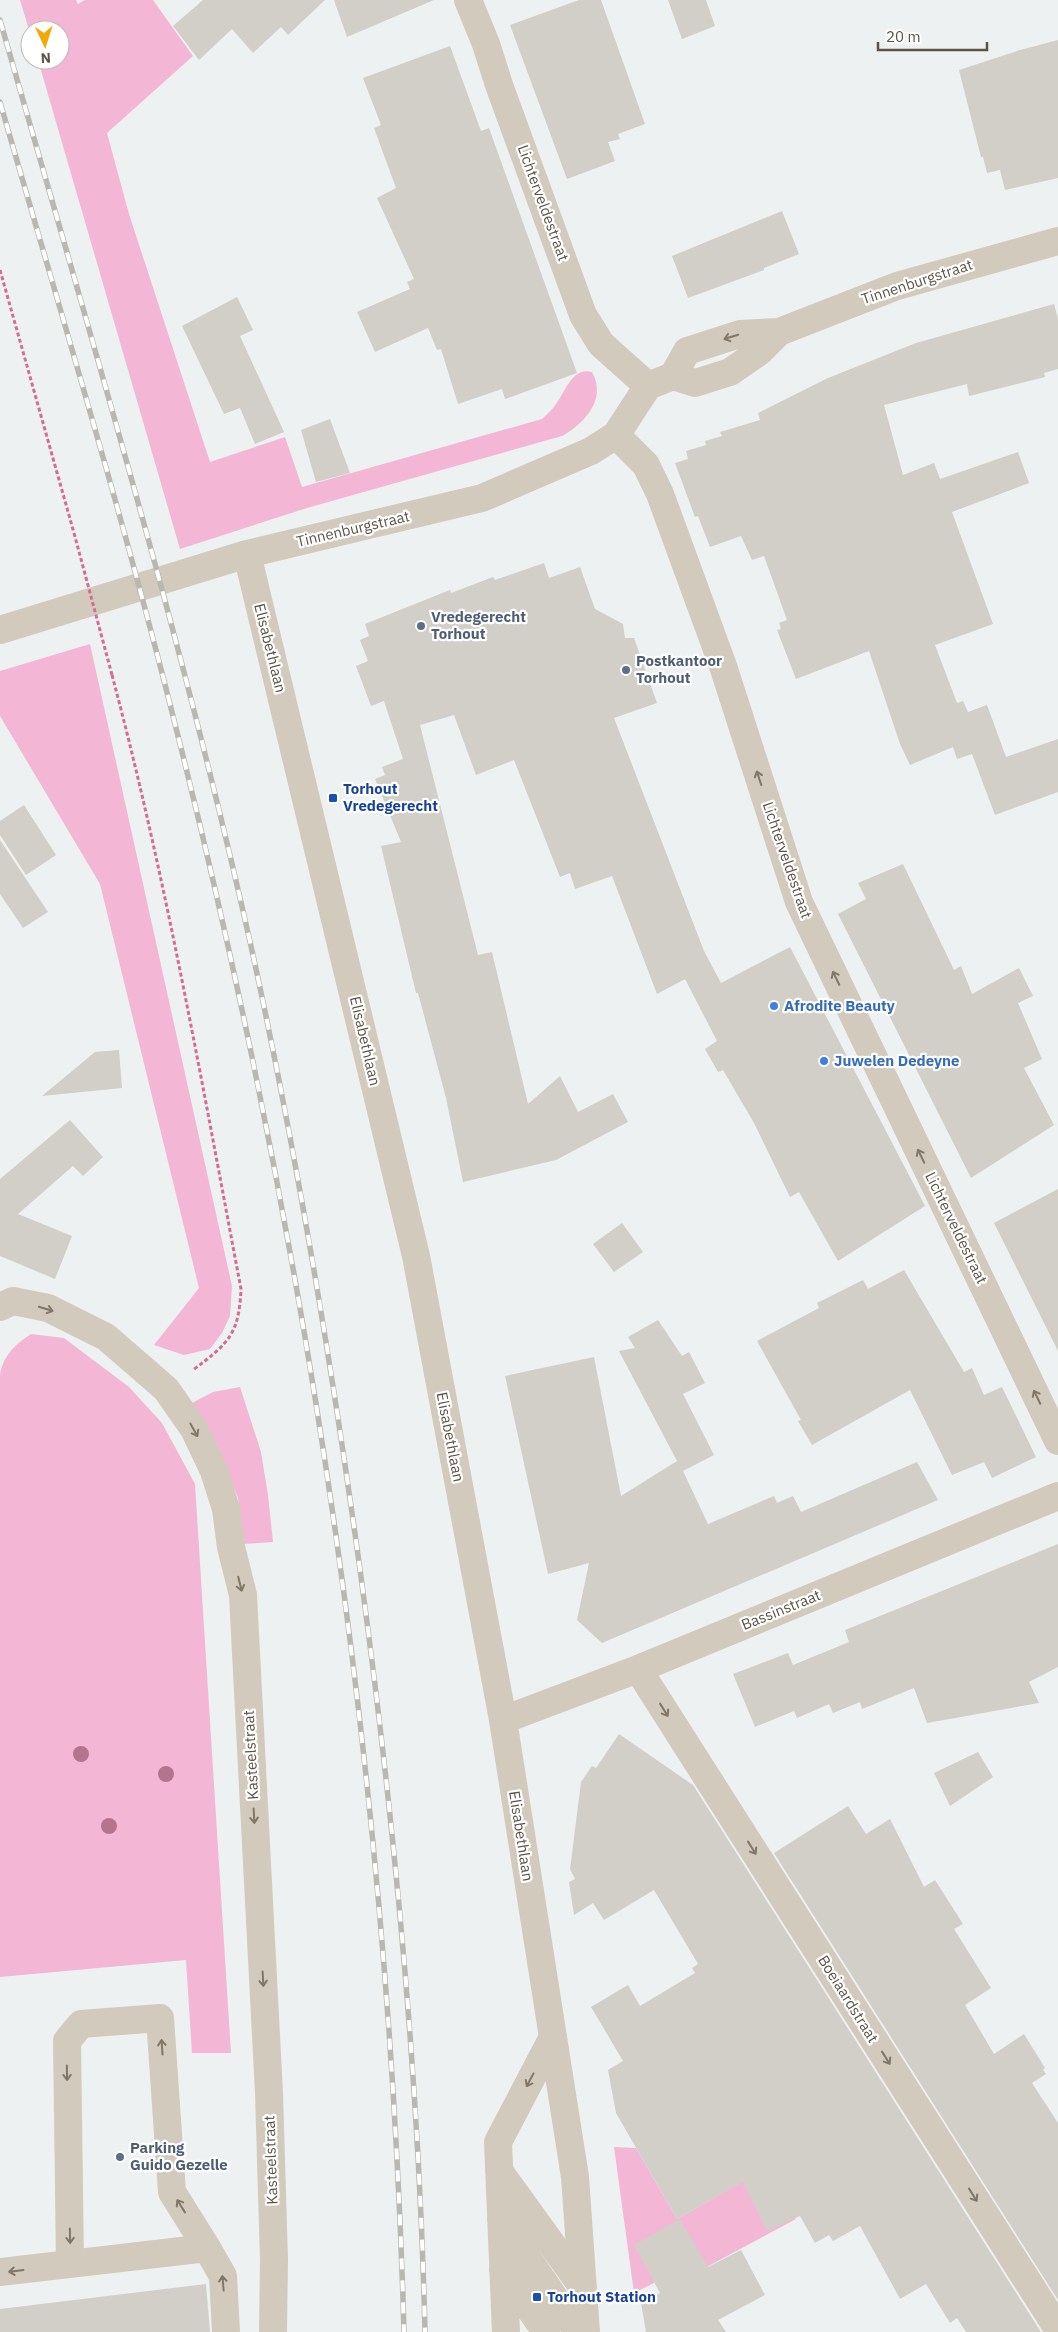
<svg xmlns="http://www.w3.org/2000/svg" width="1058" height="2332" font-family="'IBM Plex Sans',sans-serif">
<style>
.green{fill:#f3b7d5}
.building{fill:#d1cfc7}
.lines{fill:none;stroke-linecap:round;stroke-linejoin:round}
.path{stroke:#d56c92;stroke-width:3;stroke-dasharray:4 2.5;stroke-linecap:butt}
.minor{stroke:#d2cabd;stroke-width:28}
.rail-casing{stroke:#b9b7af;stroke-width:5.5}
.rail{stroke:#fff;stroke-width:4;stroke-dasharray:11;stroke-linecap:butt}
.path-bridge{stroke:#d56c92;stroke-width:3;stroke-dasharray:4 2.5;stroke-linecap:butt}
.tree{fill:#b5748d}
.oneway{stroke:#807768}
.service-dot{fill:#5c6f8a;stroke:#fff;stroke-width:2}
.transit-dot{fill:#1a4fb4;stroke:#fff;stroke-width:2}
.shop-dot{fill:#3f7fe0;stroke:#fff;stroke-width:2}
.labels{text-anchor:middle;stroke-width:4.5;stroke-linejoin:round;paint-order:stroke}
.street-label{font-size:15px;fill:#5d5344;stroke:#fff}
.service-label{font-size:15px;font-weight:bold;fill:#4e5e75;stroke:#fff;text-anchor:start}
.transit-label{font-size:15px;font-weight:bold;fill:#164399;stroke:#fff;text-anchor:start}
.shop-label{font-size:15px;font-weight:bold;fill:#366cbe;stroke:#fff;text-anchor:start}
</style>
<rect width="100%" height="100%" fill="#eef1f1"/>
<path class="green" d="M 20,0 L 76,0 L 78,4 L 85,0 L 153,0 L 193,56 L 107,133 L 129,214 L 210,462 L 285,437 L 302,487 L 542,419 C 547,414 552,410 556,404 C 566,391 572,367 592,372 C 607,399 585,423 562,436 L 307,508 L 180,549 L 38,60 L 60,60 L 60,30 L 30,30 L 30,33 Z
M 90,644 L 232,1286 L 230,1316 L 222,1333 L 210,1349 L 184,1355 L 154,1345 L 199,1288 L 100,884 L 0,716 L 0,671 Z
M 31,1334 L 64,1338 L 129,1387 L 162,1423 L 195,1484 L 231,2053 L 192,2053 L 186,1960 L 0,1977 L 0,1375 C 3,1355 16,1344 31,1334 Z
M 240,1387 L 261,1452 L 268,1495 L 273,1542 L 243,1544 L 238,1498 L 216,1443 L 192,1403 L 213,1392 Z
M 614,2147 L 636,2148 L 677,2219 L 772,2165 L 781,2193 L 796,2219 L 701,2270 L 696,2262 L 634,2293 Z"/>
<path class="building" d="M 203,0 L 325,0 L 288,35 L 281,27 L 253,53 L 232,29 L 199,60 L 173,26 Z
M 334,0 L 434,0 L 347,37 Z
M 579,0 L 601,0 L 645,124 L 618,134 L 620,139 L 608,142 L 615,161 L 567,179 L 510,25 Z
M 668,0 L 706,0 L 715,26 L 682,39 Z
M 1058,40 L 1058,178 L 1005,190 L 1000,170 L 987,173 L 983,157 L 981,157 L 959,70 L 1020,50 Z
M 450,46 L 481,131 L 489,128 L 577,373 L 505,399 L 502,389 L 458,404 L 441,349 L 437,350 L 428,328 L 375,352 L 357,312 L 410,289 L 407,282 L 414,279 L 377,198 L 396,188 L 374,128 L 381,125 L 363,78 Z
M 782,211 L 799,254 L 764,268 L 764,270 L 688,298 L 672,256 Z
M 237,297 L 253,330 L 240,336 L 284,432 L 255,444 L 240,408 L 224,414 L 182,326 Z
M 1054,304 L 1058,319 L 1058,369 L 1044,373 L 1045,377 L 969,396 L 967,384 L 884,405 L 903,475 L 934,463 L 940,479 L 1018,452 L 1029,483 L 952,512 L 993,624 L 935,645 L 957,703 L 963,701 L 968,712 L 987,705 L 1006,757 L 1058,739 L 1058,792 L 995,815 L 972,754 L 957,759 L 953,747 L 910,765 L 900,744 L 869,651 L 796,679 L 777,630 L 781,629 L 779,623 L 787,620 L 764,556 L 752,560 L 741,536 L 710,547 L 698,516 L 695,517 L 675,463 L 688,459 L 686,451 L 706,445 L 705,441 L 722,436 L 720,432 L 760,420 L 758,413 L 828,378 L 916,343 Z
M 330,419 L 350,473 L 316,482 L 301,430 Z
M 544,563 L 549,578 L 580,567 L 595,609 L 623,624 L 625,638 L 634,638 L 657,703 L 614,718 L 704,951 L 721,983 L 790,947 L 925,1206 L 838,1261 L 799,1192 L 790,1197 L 754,1123 L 723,1070 L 718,1072 L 705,1049 L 717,1041 L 685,979 L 657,994 L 612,876 L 575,889 L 570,873 L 560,877 L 514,760 L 476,775 L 454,715 L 420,725 L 478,955 L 492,952 L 528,1104 L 560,1076 L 578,1112 L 613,1094 L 628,1122 L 556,1160 L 463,1182 L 446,1098 L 418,993 L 416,993 L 381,846 L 401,842 L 375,779 L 385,775 L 382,767 L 403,759 L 384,701 L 371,706 L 356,666 L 368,661 L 360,640 L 369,636 L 365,624 L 450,590 L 451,593 L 493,577 L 495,580 Z
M 24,805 L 56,855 L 26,875 L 0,835 L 0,821 Z
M 0,840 L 48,912 L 23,928 L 0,894 Z
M 903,864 L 954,970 L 961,966 L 972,994 L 1019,968 L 1033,996 L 1018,1003 L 1042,1059 L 1024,1068 L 1054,1125 L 971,1178 L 838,914 L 866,899 L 858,883 Z
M 119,1050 L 122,1088 L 42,1096 L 95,1052 Z
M 70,1120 L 103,1157 L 83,1176 L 73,1166 L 18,1214 L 72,1236 L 55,1279 L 0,1256 L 0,1179 Z
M 1058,1189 L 1058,1351 L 994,1223 Z
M 622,1223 L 643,1252 L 614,1272 L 593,1244 Z
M 904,1270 L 964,1372 L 972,1368 L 984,1395 L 1002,1387 L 1036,1457 L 992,1478 L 984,1462 L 952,1475 L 910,1390 L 812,1445 L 798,1421 L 801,1420 L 757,1341 L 819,1308 L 817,1303 L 863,1280 L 868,1289 Z
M 658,1320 L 682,1356 L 689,1352 L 705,1383 L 683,1394 L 714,1455 L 683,1471 L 708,1524 L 774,1496 L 777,1503 L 793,1496 L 801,1512 L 917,1462 L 938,1500 L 602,1643 L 577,1620 L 589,1563 L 548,1574 L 505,1376 L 594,1357 L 621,1496 L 677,1461 L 619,1351 L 635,1348 L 628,1337 Z
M 1058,1544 L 1058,1667 L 1029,1682 L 1039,1703 L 927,1723 L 914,1688 L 862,1709 L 860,1702 L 833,1713 L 829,1704 L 797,1718 L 794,1711 L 755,1727 L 733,1674 L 788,1653 L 793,1665 L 849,1642 L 845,1630 Z
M 619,1734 L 693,1785 L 1041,2332 L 966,2332 L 957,2318 L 950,2323 L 926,2284 L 900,2299 L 860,2226 L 833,2241 L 829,2235 L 815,2243 L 800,2216 L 767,2231 L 743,2182 L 677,2219 L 616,2113 L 608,2070 L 623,2061 L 591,2007 L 628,1985 L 640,2006 L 695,1973 L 692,1968 L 698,1964 L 654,1890 L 604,1920 L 593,1903 L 574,1915 L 569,1882 L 575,1879 L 570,1869 L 581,1782 L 592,1766 L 596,1768 Z
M 978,1752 L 993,1777 L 950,1806 L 934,1773 Z
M 848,1806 L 866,1834 L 890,1819 L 924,1887 L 935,1880 L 963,1924 L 954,1929 L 991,1988 L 965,2005 L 994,2054 L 1024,2034 L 1045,2068 L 1043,2070 L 1046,2074 L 1032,2083 L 1058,2123 L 1058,2300 L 774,1853 Z
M 680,2219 L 708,2267 L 741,2250 L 765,2295 L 718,2320 L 726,2332 L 646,2332 L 641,2303 L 660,2293 L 634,2245 Z
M 206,2284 L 210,2332 L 0,2332 L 0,2309 Z"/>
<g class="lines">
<path class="path" d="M 0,270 L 74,533
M 112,675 C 166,878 202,1083 241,1289 C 239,1334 229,1343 193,1370"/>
<path class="minor" d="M 468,0 L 486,44 L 499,85 L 583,315 L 601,344 L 648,386
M 673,376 L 687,351 L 740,334 L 779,332 L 897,286 L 1058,241
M 616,435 L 646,465 L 660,494 L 723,666 L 799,902 L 1058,1441
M 247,554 L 416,1256 L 503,1720 L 575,2177 L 586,2332
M 0,630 L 247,554 L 482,498 L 591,451 L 616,435 L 648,386 L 673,376 L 695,383 L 730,372 L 759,352 L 779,332
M 0,1307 L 13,1301 L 48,1308 L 106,1337 L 166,1389 L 194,1429 L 214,1471 L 226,1509 L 231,1547 L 243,1595 L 269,2093 L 274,2260 L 273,2332
M 638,1669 L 1058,2329
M 503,1720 L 638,1669 L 1058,1496
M 499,2171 L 582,2286
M 501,2220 L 578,2332
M 70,2264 L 67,2041 L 81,2024 L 160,2018 L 172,2192 L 207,2248
M 503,2270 L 546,2332
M 0,2272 L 207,2248 L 223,2276 L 226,2332
M 506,2332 L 498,2142 L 553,2037"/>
<g class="rail-casing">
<path id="rail" d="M 0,20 C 88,328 181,634 251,946 C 297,1155 332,1365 361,1577 C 395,1827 419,2079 425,2332
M 0,102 C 61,314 126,526 179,740 C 310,1260 389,1796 404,2332"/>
</g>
<use href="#rail" class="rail"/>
<path class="path-bridge" d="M 74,533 L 112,675"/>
</g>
<g class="tree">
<circle cx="81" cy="1754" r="8"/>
<circle cx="166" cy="1774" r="8"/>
<circle cx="109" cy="1826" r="8"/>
</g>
<defs><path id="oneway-shaft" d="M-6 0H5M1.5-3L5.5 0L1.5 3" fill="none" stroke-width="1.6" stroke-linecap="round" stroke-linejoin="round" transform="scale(1.25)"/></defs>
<g class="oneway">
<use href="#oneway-shaft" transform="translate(731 337) rotate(163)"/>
<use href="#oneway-shaft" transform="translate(759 778) rotate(-108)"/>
<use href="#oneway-shaft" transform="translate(836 978) rotate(-116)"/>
<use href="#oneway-shaft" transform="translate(921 1156) rotate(-116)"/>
<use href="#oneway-shaft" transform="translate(46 1309) rotate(17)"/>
<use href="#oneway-shaft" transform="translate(1037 1397) rotate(-116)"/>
<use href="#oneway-shaft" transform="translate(194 1430) rotate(61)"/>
<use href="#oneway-shaft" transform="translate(240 1584) rotate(76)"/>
<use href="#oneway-shaft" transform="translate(664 1710) rotate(58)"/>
<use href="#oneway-shaft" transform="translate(254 1816) rotate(87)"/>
<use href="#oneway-shaft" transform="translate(752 1848) rotate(58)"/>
<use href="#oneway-shaft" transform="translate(263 1979) rotate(87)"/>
<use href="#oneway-shaft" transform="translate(162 2047) rotate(-94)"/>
<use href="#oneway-shaft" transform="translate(886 2058) rotate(58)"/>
<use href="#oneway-shaft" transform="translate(67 2073) rotate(89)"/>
<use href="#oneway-shaft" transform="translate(530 2080) rotate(118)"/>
<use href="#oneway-shaft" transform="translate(973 2195) rotate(58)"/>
<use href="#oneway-shaft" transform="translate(181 2206) rotate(-122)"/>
<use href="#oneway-shaft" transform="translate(70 2236) rotate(89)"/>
<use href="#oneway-shaft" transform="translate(16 2271) rotate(173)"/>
<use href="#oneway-shaft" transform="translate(223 2283) rotate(-95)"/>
</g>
<g class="service-dot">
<circle cx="421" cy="626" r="5"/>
<circle cx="626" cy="670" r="5"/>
<circle cx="120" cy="2157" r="5"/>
</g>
<g class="transit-dot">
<rect x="328" y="793" width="10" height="10" rx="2.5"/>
<rect x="532" y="2292" width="10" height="10" rx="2.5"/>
</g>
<g class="shop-dot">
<circle cx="774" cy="1006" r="5"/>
<circle cx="824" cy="1061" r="5"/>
</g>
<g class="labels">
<g class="street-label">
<text transform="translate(543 203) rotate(70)" y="5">Lichterveldestraat</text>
<text transform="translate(917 282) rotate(-18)" y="5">Tinnenburgstraat</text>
<text transform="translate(353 529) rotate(-13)" y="5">Tinnenburgstraat</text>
<text transform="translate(270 648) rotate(76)" y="5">Elisabethlaan</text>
<text transform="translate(787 860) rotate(71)" y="5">Lichterveldestraat</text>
<text transform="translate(365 1041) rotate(77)" y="5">Elisabethlaan</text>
<text transform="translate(956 1228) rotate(64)" y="5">Lichterveldestraat</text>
<text transform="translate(450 1437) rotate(79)" y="5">Elisabethlaan</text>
<text transform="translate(781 1610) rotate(-22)" y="5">Bassinstraat</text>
<text transform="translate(251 1755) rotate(-93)" y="5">Kasteelstraat</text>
<text transform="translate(521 1836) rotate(81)" y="5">Elisabethlaan</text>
<text transform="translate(848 1999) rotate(58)" y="5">Boeiaardstraat</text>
<text transform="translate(271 2160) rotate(-92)" y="5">Kasteelstraat</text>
</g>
<g class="service-label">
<text x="431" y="622">Vredegerecht<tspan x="431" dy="17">Torhout</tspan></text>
<text x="636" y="666">Postkantoor<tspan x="636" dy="17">Torhout</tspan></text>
<text x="130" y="2153">Parking<tspan x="130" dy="17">Guido Gezelle</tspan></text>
</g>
<g class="transit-label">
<text x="343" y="794">Torhout<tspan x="343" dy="17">Vredegerecht</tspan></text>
<text x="547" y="2302">Torhout Station</text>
</g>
<g class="shop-label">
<text x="784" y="1011">Afrodite Beauty</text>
<text x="834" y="1066">Juwelen Dedeyne</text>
</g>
</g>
<g transform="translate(45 45) rotate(176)"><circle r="24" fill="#ffffff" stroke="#bebab4"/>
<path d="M0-4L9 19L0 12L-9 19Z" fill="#f2a906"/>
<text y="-8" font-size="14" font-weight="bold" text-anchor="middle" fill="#5d5344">N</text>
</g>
<path d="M878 42v8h109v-8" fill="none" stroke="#5d5344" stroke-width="2.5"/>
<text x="886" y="42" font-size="15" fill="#5d5344" stroke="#ffffff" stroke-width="4" paint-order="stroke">20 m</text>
</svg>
